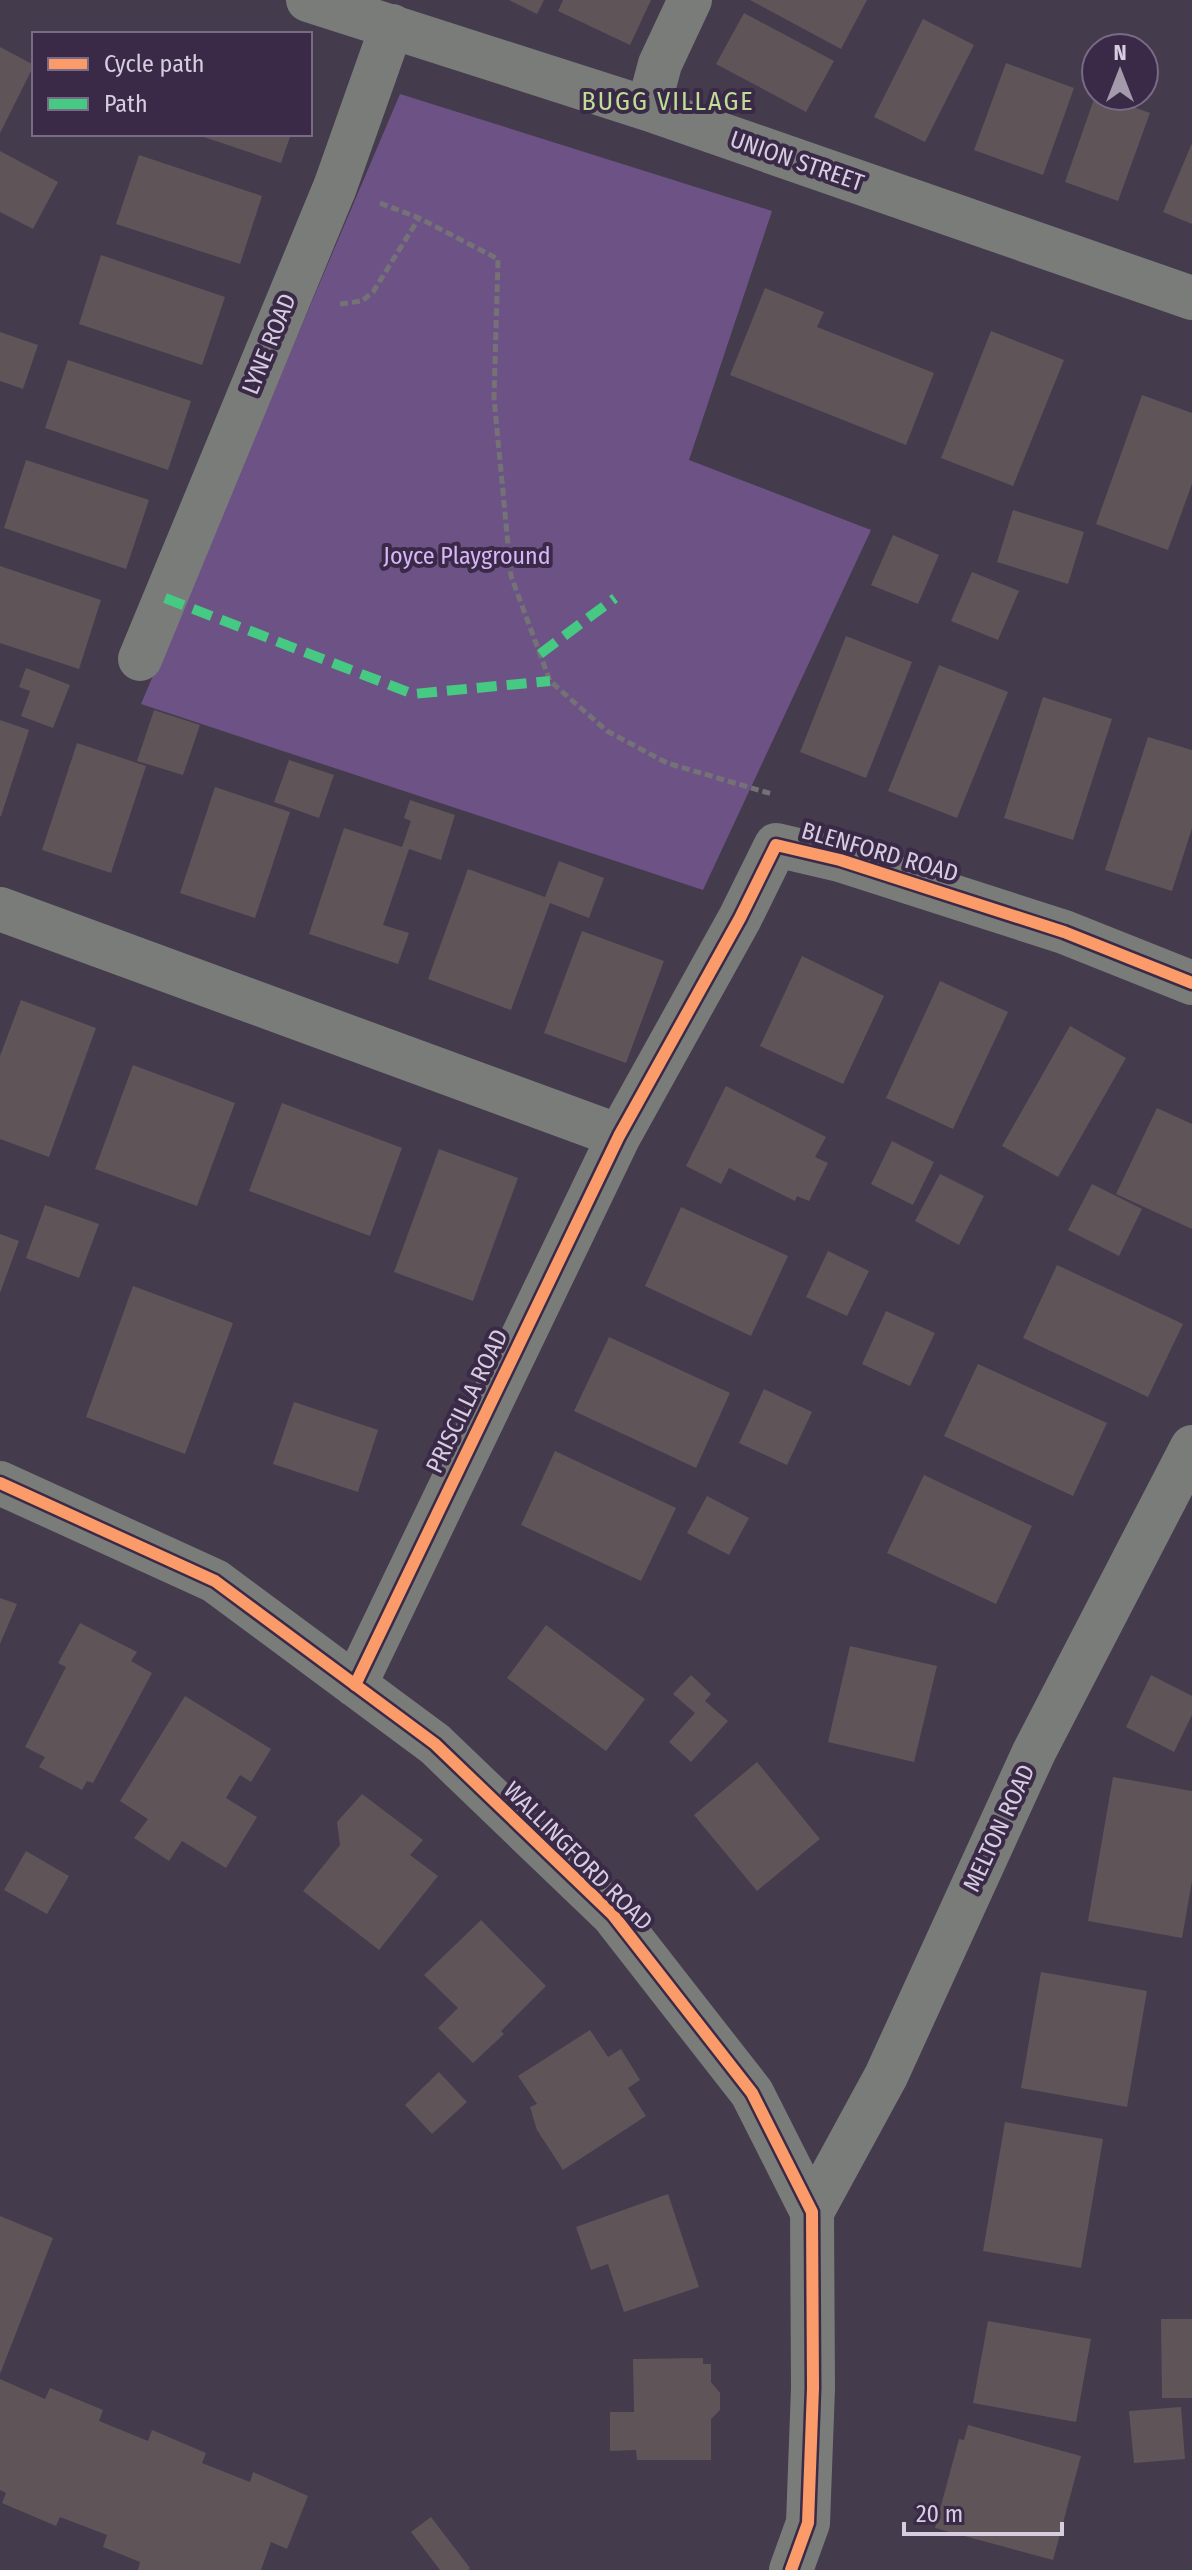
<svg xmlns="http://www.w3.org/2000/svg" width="1192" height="2570" font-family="'Fira Sans Condensed',sans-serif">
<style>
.green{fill:#6d5385}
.building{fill:#5f5559}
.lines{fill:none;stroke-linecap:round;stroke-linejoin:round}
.path{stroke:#747276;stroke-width:5;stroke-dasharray:8 4;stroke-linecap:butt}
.minor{stroke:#7a7c79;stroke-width:44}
.quiet{stroke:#46c982;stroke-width:10;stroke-dasharray:20 10;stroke-linecap:butt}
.cycleway-casing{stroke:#3a2a48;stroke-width:17}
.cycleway{stroke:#fa9b69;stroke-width:12}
.labels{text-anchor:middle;stroke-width:8;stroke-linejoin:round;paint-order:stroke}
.street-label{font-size:24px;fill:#d6cde0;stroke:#3a2a48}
.park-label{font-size:24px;fill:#d6b6f6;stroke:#3a2a48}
.neighbourhood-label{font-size:26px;letter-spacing:2px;fill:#bedd95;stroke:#3a2a48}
</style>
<rect width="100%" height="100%" fill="#443b4c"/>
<path class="green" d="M 400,94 L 772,211 L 689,460 L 871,530 L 703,890 L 141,704 Z"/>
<path class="building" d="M 509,0 L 544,0 L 537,14 Z
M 563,0 L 651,0 L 630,45 L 558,11 Z
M 750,0 L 867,0 L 841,49 Z
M 744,13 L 834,61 L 806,112 L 716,64 Z
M 923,19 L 974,45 L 925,142 L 874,117 Z
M 0,47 L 34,65 L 0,133 Z
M 1006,63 L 1074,88 L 1043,175 L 974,150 Z
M 1095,96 L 1102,96 L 1150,113 L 1118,201 L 1065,182 Z
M 195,134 L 291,134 L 281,163 Z
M 1192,143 L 1192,224 L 1163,212 Z
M 0,151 L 58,182 L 33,229 L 0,212 Z
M 139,155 L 262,196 L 240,264 L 116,224 Z
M 101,255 L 225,297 L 202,365 L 79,324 Z
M 765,288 L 824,312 L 817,327 L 934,373 L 906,445 L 730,375 Z
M 991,331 L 1064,360 L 1013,486 L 941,458 Z
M 0,332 L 38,345 L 23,389 L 0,381 Z
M 68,360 L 191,401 L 168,470 L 45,428 Z
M 1142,395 L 1192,413 L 1192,484 L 1168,550 L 1096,524 Z
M 26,460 L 149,500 L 126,569 L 4,528 Z
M 1013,510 L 1084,532 L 1068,584 L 997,562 Z
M 893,535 L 939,555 L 918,604 L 871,585 Z
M 0,566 L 101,600 L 79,669 L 0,643 Z
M 972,572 L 1019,591 L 998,640 L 951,621 Z
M 846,636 L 912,662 L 866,778 L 800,752 Z
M 939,665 L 1008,692 L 957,818 L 888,791 Z
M 26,668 L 70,685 L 53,728 L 21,716 L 30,691 L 19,687 Z
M 1043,697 L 1112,719 L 1073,840 L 1004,818 Z
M 154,710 L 200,725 L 183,775 L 137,761 Z
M 0,720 L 29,730 L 1,816 L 0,816 Z
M 1148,737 L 1192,750 L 1192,828 L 1172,891 L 1105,870 Z
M 77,743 L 146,766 L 111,873 L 42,850 Z
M 289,760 L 334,775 L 319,818 L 274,802 Z
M 215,787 L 290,812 L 255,918 L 180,893 Z
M 410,800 L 455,815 L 441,860 L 409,849 L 383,925 L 409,933 L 398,964 L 309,934 L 344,828 L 402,847 L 411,821 L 404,818 Z
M 559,861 L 604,878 L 589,918 L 550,903 L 511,1010 L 428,979 L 468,869 L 545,897 Z
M 582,931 L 664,961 L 626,1063 L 544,1033 Z
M 802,956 L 884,996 L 843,1084 L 760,1046 Z
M 940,981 L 1008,1012 L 953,1129 L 886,1098 Z
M 21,1000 L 96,1028 L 49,1157 L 0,1139 L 0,1056 Z
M 1070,1026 L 1126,1058 L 1058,1177 L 1002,1146 Z
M 133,1065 L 235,1103 L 197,1206 L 95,1169 Z
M 726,1086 L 826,1137 L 815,1157 L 828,1163 L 809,1201 L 797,1196 L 795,1201 L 729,1168 L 721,1184 L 686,1166 Z
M 282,1103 L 402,1148 L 370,1236 L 249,1191 Z
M 1157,1108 L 1192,1124 L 1192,1229 L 1116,1194 Z
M 892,1141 L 934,1162 L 913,1205 L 871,1184 Z
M 439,1149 L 518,1178 L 473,1301 L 394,1272 Z
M 940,1174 L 984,1196 L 959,1245 L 915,1221 Z
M 1092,1184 L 1142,1209 L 1119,1256 L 1068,1230 Z
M 45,1205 L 99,1224 L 79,1278 L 26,1258 Z
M 681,1207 L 788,1256 L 751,1336 L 645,1286 Z
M 0,1234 L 19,1241 L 0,1293 Z
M 828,1251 L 869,1271 L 847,1316 L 806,1297 Z
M 1057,1265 L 1183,1324 L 1148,1397 L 1023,1338 Z
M 133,1286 L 233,1323 L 185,1454 L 86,1417 Z
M 886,1311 L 935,1333 L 910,1386 L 862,1364 Z
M 609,1337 L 730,1393 L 696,1468 L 574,1411 Z
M 978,1364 L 1107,1423 L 1073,1496 L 944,1436 Z
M 764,1389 L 812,1412 L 787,1465 L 739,1443 Z
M 294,1402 L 378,1430 L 358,1492 L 273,1464 Z
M 555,1451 L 676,1508 L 641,1581 L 521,1525 Z
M 924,1475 L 1032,1526 L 996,1604 L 887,1553 Z
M 707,1496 L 749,1518 L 729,1555 L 687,1533 Z
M 0,1598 L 17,1604 L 0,1644 Z
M 80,1623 L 137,1652 L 131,1661 L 152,1673 L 93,1783 L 87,1781 L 82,1790 L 39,1767 L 45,1757 L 25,1747 L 66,1667 L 58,1663 Z
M 546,1625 L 645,1699 L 606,1751 L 507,1678 Z
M 850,1646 L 937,1666 L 914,1762 L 828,1742 Z
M 691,1675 L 711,1694 L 705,1701 L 728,1721 L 691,1762 L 669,1742 L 695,1713 L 673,1694 Z
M 1151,1675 L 1192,1696 L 1192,1715 L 1174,1752 L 1126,1727 Z
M 185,1696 L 271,1749 L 251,1782 L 240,1775 L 226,1798 L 257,1817 L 226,1868 L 182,1841 L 169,1861 L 134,1838 L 148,1819 L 120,1801 Z
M 757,1762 L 820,1839 L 757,1891 L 694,1815 Z
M 1113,1777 L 1192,1791 L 1192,1881 L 1182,1938 L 1088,1921 Z
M 362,1794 L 423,1840 L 410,1855 L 438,1876 L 379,1950 L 303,1891 L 340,1845 L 337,1822 Z
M 26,1851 L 69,1876 L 47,1914 L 4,1890 Z
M 481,1920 L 546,1986 L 501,2031 L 504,2034 L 473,2063 L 438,2028 L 458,2008 L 424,1975 Z
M 1041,1972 L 1147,1991 L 1127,2107 L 1021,2088 Z
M 590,2030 L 608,2057 L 621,2049 L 640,2080 L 628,2088 L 646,2116 L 563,2170 L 537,2130 L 530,2107 L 537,2104 L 518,2076 Z
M 439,2072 L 467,2102 L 432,2134 L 405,2105 Z
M 1005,2122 L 1103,2139 L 1081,2268 L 983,2251 Z
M 668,2194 L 699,2287 L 624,2312 L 608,2264 L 591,2270 L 576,2227 Z
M 0,2216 L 53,2238 L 0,2374 Z
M 1161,2319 L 1192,2319 L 1192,2398 L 1162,2398 Z
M 988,2321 L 1091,2339 L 1076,2422 L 973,2403 Z
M 703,2358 L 703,2364 L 711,2364 L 711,2382 L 720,2393 L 720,2410 L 711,2419 L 711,2460 L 637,2460 L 636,2450 L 610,2451 L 610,2412 L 634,2412 L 633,2359 Z
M 0,2379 L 45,2399 L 50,2388 L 103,2410 L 99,2421 L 148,2441 L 152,2430 L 206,2453 L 202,2463 L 250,2482 L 253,2472 L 308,2496 L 287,2549 L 271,2542 L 261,2570 L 138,2570 L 140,2562 L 103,2547 L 107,2535 L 60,2517 L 56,2526 L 2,2503 L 6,2493 L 0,2490 Z
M 1181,2407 L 1185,2459 L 1134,2463 L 1129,2411 Z
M 968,2425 L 1081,2456 L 1053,2560 L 935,2528 L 959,2439 L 964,2440 Z
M 431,2517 L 470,2568 L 468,2570 L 440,2570 L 411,2532 Z"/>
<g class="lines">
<path class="path" d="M 380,203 L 419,218 L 498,259 L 494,398 L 511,576 L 550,681 L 607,731 L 667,763 L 772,794
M 340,304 L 362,301 L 373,292 L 419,218"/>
<path class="minor" d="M 308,0 L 648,109 L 1192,298
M 648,109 L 660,64 L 690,0
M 140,659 L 335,187 L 392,26
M 0,909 L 619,1136
M 0,1483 L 215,1581 L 435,1744 L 613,1915 L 752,2093 L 812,2212 L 813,2388 L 808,2523 L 791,2570
M 355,1685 L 619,1136 L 740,918 L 776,845 L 840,860 L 1064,932 L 1192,983
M 812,2212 L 886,2076 L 1034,1752 L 1192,1447"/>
<path class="quiet" d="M 165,598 L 413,694 L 550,681
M 540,654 L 615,598"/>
<g class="cycleway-casing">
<path id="cycleway" d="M 0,1483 L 215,1581 L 435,1744 L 613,1915 L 752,2093 L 812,2212 L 813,2388 L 808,2523 L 791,2570
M 355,1685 L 619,1136 L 740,918 L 776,845 L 840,860 L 1064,932 L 1192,983"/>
</g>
<use href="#cycleway" class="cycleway"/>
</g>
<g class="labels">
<g class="street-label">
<text transform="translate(797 161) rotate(19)" y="8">UNION STREET</text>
<text transform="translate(269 344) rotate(-68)" y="8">LYNE ROAD</text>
<text transform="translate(880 852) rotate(16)" y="8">BLENFORD ROAD</text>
<text transform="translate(467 1401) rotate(-64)" y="8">PRISCILLA ROAD</text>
<text transform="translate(999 1828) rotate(-65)" y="8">MELTON ROAD</text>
<text transform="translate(578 1856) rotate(45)" y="8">WALLINGFORD ROAD</text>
</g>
<g class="park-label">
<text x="467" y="564">Joyce Playground</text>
</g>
<g class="neighbourhood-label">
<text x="668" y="110">BUGG VILLAGE</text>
</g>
</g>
<rect x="32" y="32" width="280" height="104" fill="#3a2a48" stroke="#786b85" stroke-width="2"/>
<rect x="48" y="58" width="40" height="12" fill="#fa9b69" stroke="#786b85" stroke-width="2"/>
<text x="104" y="72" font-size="24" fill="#d6cde0">Cycle path</text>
<rect x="48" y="98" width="40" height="12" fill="#46c982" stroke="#786b85" stroke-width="2"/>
<text x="104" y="112" font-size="24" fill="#d6cde0">Path</text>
<g transform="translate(1120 72)"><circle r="38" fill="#3a2a48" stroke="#786b85" stroke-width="2"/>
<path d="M0-6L14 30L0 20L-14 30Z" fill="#a39aac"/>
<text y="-12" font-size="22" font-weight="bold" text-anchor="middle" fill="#d6cde0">N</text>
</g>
<path d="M904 2522v12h158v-12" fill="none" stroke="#d6cde0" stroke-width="4"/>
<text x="916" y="2522" font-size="24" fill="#d6cde0" stroke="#3a2a48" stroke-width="6" paint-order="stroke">20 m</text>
</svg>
